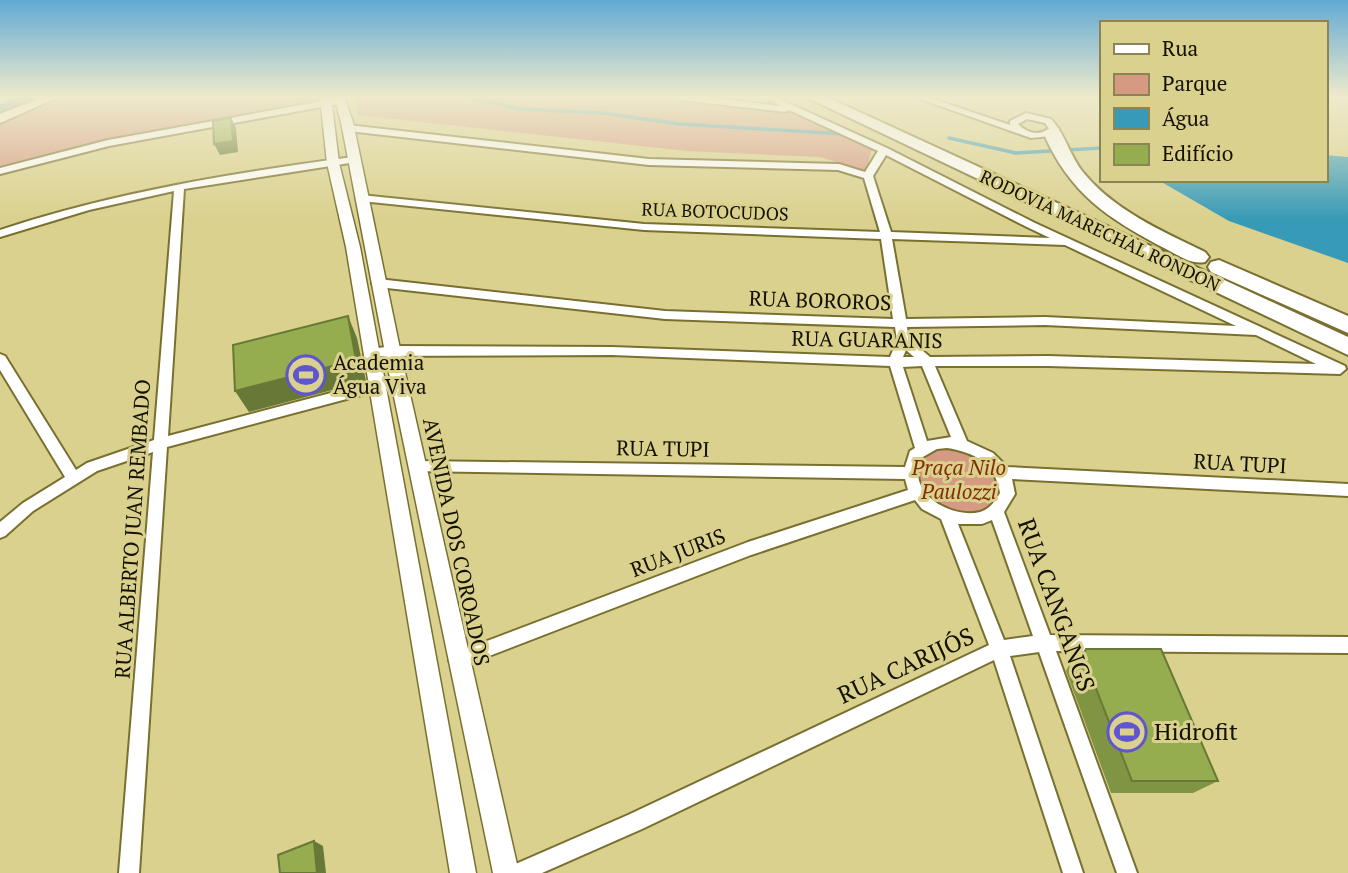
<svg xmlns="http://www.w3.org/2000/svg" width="1348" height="873" font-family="'PT Serif',serif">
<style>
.green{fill:#d69a83}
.water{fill:#379ab7}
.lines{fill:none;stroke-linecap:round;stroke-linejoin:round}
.stream{stroke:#379ab7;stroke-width:3.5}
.river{fill:#379ab7;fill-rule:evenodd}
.minor-casing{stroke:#797030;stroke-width:4}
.tertiary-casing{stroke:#797030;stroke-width:3}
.secondary-casing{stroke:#797030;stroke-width:4}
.motorway-casing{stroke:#797030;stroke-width:4}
.minor{fill:#fff;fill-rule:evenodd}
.tertiary{fill:#fff;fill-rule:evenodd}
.secondary{fill:#fff;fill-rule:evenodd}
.motorway{fill:#fff;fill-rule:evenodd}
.wall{fill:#809543}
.shaded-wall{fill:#687937}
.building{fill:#95ad4e;stroke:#687937;stroke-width:2}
.labels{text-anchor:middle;stroke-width:6;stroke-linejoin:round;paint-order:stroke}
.far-street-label{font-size:18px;fill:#151100;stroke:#dad18e}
.street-label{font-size:21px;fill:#151100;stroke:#dad18e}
.poi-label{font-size:21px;fill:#151100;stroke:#dad18e;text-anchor:start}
.park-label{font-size:21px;font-style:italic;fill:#812e05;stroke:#dad18e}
.near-street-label{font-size:24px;fill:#151100;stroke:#dad18e}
.near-poi-label{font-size:24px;fill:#151100;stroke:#dad18e;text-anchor:start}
</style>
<rect width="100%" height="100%" fill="#dad18e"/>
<path class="green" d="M 61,97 L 318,97 L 319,103 L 129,136 L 0,166 L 0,123 Z
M 355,97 L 655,97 L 796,113 L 873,145 L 866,171 L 820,157 L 687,151 L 358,115 Z
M 942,446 C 976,451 988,456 1002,488 C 987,553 888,485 922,456 C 927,452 936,449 942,446 Z"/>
<path class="water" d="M 1325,155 L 1348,157 L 1348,263 L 1229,221 L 1158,180 L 1325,180 Z"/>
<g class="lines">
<path class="stream" d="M 465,97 L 520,109 L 602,113 L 680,124 L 845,134
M 949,138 L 1016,153 L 1101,148"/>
<path class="river" d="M 7,97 L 33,97 L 31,101 L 0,112 L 0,99 Z"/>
<g class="minor-casing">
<path id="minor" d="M 678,97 L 704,97 L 780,106 L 764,97 L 775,97 L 887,148 L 1035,223 L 1345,366 L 1346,369 L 1340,374 L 1048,366 L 935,366 L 967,441 L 993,453 L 1007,467 L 1348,484 L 1348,496 L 1012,479 L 1015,494 L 1004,512 L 1050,635 L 1348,637 L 1348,653 L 1056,651 L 1137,873 L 1117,873 L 1039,652 L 1010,656 L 1083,873 L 1063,873 L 994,660 L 642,829 L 542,873 L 508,873 L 511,866 L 628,815 L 989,645 L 941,519 L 922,509 L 915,500 L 751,555 L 458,668 L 452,666 L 449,660 L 452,654 L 458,652 L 748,542 L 908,490 L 905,479 L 412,471 L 410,467 L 412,463 L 417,461 L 905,467 L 910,451 L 915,448 L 890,366 L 612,355 L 365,356 L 364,353 L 365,350 L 392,346 L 612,347 L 890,357 L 897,341 L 895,327 L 665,319 L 378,287 L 372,283 L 378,279 L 665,311 L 893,319 L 881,239 L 644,230 L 361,201 L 356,198 L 361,195 L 644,224 L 880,232 L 864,178 L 838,170 L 649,165 L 348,131 L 343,128 L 348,125 L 649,159 L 839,164 L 865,172 L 878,151 L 789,110 L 785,112 L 682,100 ZM 886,155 L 1027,227 L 1050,238 L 891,232 L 873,176 ZM 892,239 L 1065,245 L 1236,326 L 1045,317 L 906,319 ZM 1045,325 L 1256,335 L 1316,364 L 1048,356 L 930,357 L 909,339 L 907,327 ZM 906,350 L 914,357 L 903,357 ZM 922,366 L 951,437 L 927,441 L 903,367 ZM 947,448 C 974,452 996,464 1000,493 C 995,501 990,509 980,512 C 957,518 920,501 918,475 C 918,470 920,463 921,458 L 937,449 ZM 992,520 L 1033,636 L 1004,640 L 958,524 L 982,524 Z
M 915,97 L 927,97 L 1010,125 L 1010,121 L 1026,113 L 1051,119 L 1059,129 L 1050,136 L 1031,138 ZM 1027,119 L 1045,123 L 1049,129 C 1038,136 1027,133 1018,124 Z
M 340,98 L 344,101 L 343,103 L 109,146 L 0,174 L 0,168 L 108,140 Z
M 353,157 L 356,158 L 356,162 L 184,189 L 168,436 L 399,375 L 406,380 L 399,385 L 167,447 L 139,873 L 119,873 L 153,452 L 97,471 L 33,511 L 5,536 L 0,538 L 0,522 L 23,503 L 65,477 L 0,370 L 0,354 L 5,356 L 76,470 L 87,463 L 154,440 L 174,191 L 89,210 L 0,237 L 0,230 C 115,192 233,173 353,157 Z"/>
</g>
<g class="tertiary-casing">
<path id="tertiary" d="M 320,97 L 331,97 L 339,163 L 360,247 L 476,873 L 450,873 L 346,247 L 327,163 Z
M 334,97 L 344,97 L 353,122 L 404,368 L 519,873 L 493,873 L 388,368 L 341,122 Z"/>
</g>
<g class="secondary-casing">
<path id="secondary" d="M 0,97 L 13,97 L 0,104 Z
M 43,97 L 59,97 L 0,123 L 0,114 Z"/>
</g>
<g class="motorway-casing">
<path id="motorway" d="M 806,97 L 827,97 L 1348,337 L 1348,355 Z
M 1052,127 L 1058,128 C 1067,142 1072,158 1082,171 C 1113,210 1162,231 1205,252 L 1209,257 L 1205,262 C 1191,265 1178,255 1166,249 C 1108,219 1069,193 1043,132 Z
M 1219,260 L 1348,316 L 1348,333 L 1211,272 L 1208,267 L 1211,262 Z"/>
</g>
<use href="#minor" class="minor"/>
<use href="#tertiary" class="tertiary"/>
<use href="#secondary" class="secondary"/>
<use href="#motorway" class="motorway"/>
</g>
<path class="wall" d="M 1086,649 L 1218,781 L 1193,793 L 1111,793 L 1066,671 L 1069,665 Z"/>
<path class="shaded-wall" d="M 231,118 L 236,128 L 238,152 L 220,155 L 214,144 Z
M 348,316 L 357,338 L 366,381 L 249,412 L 235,391 Z
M 314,841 L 323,846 L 326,873 L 317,873 Z"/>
<path class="building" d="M 231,118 L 233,141 L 214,144 L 213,121 Z
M 348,316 L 356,360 L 235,391 L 233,345 Z
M 1086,649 L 1161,649 L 1218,781 L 1132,781 L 1083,655 Z
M 314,841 L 317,873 L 280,873 L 278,855 Z"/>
<linearGradient id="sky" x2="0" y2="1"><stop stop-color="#61aad4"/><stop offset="0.44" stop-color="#eeeacc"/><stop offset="1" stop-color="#eeeacc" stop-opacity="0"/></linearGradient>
<rect width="1348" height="219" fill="url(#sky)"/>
<defs>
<g id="stadium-ring" transform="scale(2.0125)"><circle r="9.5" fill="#dad18e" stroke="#5f56cf" stroke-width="1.5"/><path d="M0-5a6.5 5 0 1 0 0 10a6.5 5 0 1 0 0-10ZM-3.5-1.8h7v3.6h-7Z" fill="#5f56cf"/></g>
</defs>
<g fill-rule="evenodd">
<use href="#stadium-ring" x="306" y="375"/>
<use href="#stadium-ring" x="1127" y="732"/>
</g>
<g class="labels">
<g class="far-street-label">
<text transform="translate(715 212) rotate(2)" y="6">RUA BOTOCUDOS</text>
<text transform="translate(1100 231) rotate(25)" y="6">RODOVIA MARECHAL RONDON</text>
</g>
<g class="street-label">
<text transform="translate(820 301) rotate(2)" y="7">RUA BOROROS</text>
<text transform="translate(867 340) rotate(1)" y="7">RUA GUARANIS</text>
<text transform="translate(663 449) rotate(1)" y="7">RUA TUPI</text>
<text transform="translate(1240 464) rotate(3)" y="7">RUA TUPI</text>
<text transform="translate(133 529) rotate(-86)" y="7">RUA ALBERTO JUAN REMBADO</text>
<text transform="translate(456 542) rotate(78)" y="7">AVENIDA DOS COROADOS</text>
<text transform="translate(678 553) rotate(-21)" y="7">RUA JURIS</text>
</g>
<g class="poi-label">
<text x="333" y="370">Academia<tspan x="333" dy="24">Água Viva</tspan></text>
</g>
<g class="park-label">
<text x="959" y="475">Praça Nilo<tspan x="959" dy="24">Paulozzi</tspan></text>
</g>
<g class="near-street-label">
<text transform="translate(1056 605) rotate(70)" y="8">RUA CANGANGS</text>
<text transform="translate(906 666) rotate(-25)" y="8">RUA CARIJÓS</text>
</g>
<g class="near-poi-label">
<text x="1154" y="740">Hidrofit</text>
</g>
</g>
<rect x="1100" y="21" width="228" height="161" fill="#dad18e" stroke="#8b8455" stroke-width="2"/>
<rect x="1114" y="44" width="35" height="10" fill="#ffffff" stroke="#8b8455" stroke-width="2"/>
<text x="1162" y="56" font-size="21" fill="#151100">Rua</text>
<rect x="1114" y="74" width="35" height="21" fill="#d69a83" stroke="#8b8455" stroke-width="2"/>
<text x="1162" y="91" font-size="21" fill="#151100">Parque</text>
<rect x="1114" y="108" width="35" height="21" fill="#379ab7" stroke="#8b8455" stroke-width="2"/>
<text x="1162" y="126" font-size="21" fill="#151100">Água</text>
<rect x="1114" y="144" width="35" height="21" fill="#95ad4e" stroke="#8b8455" stroke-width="2"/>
<text x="1162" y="161" font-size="21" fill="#151100">Edifício</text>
</svg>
